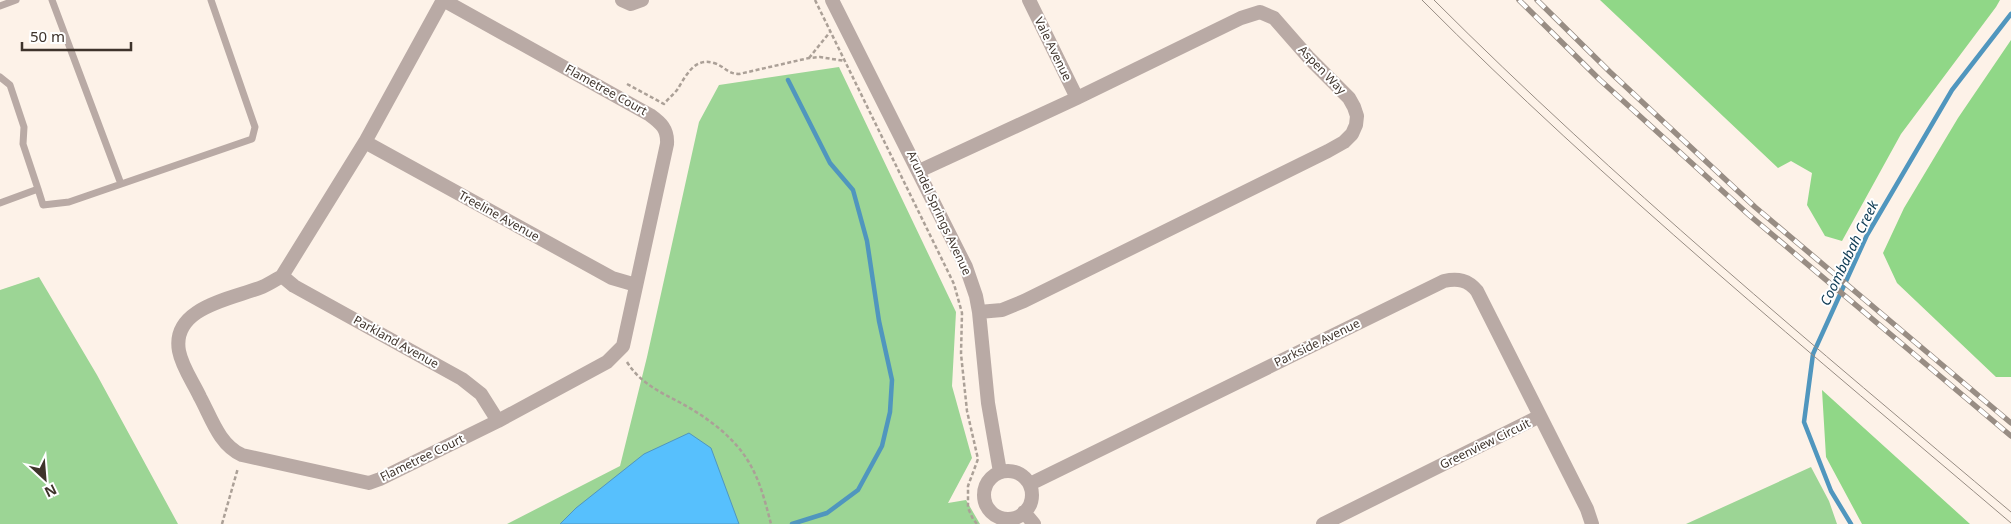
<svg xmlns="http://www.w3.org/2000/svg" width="2011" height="524" font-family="'Noto Sans',sans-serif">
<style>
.green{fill:#9cd595}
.forest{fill:#90d787}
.water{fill:#57c0fd;stroke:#5096be}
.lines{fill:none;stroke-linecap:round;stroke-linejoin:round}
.stream{stroke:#5096be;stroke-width:4.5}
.path{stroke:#aba097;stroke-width:2.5;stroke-dasharray:4 2.5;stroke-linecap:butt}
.service{stroke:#b9aaa5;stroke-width:7}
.minor{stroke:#b9aaa5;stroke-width:14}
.tram{stroke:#988d84;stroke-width:1}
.rail-casing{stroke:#988d84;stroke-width:5.5}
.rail{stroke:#fff;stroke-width:4;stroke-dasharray:11;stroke-linecap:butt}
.labels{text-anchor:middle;stroke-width:4;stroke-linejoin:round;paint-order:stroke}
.street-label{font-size:12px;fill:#3e332b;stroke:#fff}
.water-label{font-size:14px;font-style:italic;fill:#0e3b54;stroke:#fff}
</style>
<rect width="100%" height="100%" fill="#fdf2e8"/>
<path class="green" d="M 839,67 L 956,312 L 952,386 L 972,458 L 948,503 L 966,500 L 980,524 L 507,524 L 620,466 L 647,357 L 699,122 L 719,85 Z
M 39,277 L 97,375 L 178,524 L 0,524 L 0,290 Z
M 1811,467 L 1829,501 L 1837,524 L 1686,524 Z"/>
<path class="forest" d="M 1600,0 L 2000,0 L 1996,7 L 1901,134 L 1842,241 L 1825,236 L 1807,205 L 1812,173 L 1791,161 L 1778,168 Z
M 2011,40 L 2011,377 L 1996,377 L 1897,283 L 1883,253 L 1904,208 L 1958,118 Z
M 1822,390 L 1970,524 L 1862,524 L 1826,457 Z"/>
<path class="water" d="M 689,433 L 711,448 L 739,524 L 560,524 L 576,508 L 644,454 Z"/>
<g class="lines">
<path class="stream" d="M 788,80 L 830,163 L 853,190 L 867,241 L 879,321 L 892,380 L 890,412 L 882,446 L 858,490 L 827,513 L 792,524
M 1851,524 L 1831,491 L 1804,422 L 1813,354 L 1867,235 L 1952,90 L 2011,14"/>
<path class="path" d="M 815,0 L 954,284 L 962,313 L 961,354 L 967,411 L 978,459 L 968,486 L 968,508 L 973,519 L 977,524
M 809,58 L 830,32
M 627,84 L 664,104 C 668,99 673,95 677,90 C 686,76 694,57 714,63 C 724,66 728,74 739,74 L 809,58 L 820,57 L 845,61
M 627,362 C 640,383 660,392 681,403 C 708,418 736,438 751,466 C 761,484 766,505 771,524
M 222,524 L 238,468"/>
<path class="service" d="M 52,0 L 121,184
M 0,6 L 16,0
M 0,77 L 10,85 L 24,127 L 23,144 L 38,189 L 0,203
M 38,189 L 43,205 L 69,202 L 252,139 L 255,127 L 211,0"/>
<path class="minor" d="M 443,0 L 650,115 C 661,123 668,129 667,144 L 623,346 L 607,362 L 498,421 L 380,479 L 369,483 L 242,455 C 219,445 211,417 200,397 C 193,382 182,367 179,351 C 171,307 232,299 262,287 C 269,284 275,280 282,276 L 365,142 Z
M 622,0 L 631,4 L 642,0
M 832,0 L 966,267 L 976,296 L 979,312 L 988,403 L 1000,472
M 1029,0 L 1077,98
M 365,142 L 612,278 L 636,285
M 919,171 L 1077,98 L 1241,18 L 1260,12 L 1274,18 L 1309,58 L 1349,98 L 1354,107 L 1357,116 L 1356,125 L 1352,134 L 1344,142 L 1328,151 L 1024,301 L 1002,310 L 979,312
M 282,276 L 294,286 L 462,379 L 481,394 L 498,421
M984 495a24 24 0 1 1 48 0a24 24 0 1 1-48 0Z
M 1030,484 L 1444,281 C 1458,278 1468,280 1477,291 L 1587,509 L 1592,524
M 1024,512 L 1034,524
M 1323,524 L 1540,416"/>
<path class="tram" d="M 1422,0 C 1607,186 1811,353 2011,523
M 1434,0 C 1616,182 1814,346 2011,512"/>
<g class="rail-casing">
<path id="rail" d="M 1519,0 L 1600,80 L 1749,215 L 2011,436
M 1537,0 L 1610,72 L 1755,207 L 2011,423"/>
</g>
<use href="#rail" class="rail"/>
</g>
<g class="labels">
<g class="street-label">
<text transform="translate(1053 49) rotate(64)" y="4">Vale Avenue</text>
<text transform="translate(1322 70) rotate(46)" y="4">Aspen Way</text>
<text transform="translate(606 90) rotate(29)" y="4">Flametree Court</text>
<text transform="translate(939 213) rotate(65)" y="4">Arundel Springs Avenue</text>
<text transform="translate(499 216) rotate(29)" y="4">Treeline Avenue</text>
<text transform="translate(396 342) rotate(29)" y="4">Parkland Avenue</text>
<text transform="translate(1317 343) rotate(-26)" y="4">Parkside Avenue</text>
<text transform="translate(1485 444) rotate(-26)" y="4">Greenview Circuit</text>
<text transform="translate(422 458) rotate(-26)" y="4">Flametree Court</text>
</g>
<g class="water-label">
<text transform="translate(1849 253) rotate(-64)" y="5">Coombabah Creek</text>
</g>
</g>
<g transform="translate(45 479) rotate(154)" stroke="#ffffff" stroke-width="4" paint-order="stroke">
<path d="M0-4L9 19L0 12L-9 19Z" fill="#3e332b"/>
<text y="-8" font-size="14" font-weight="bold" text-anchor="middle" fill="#3e332b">N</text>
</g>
<path d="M22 42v8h109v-8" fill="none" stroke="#3e332b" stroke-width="2.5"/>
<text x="30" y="42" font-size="15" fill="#3e332b" stroke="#ffffff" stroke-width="4" paint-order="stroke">50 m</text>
</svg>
